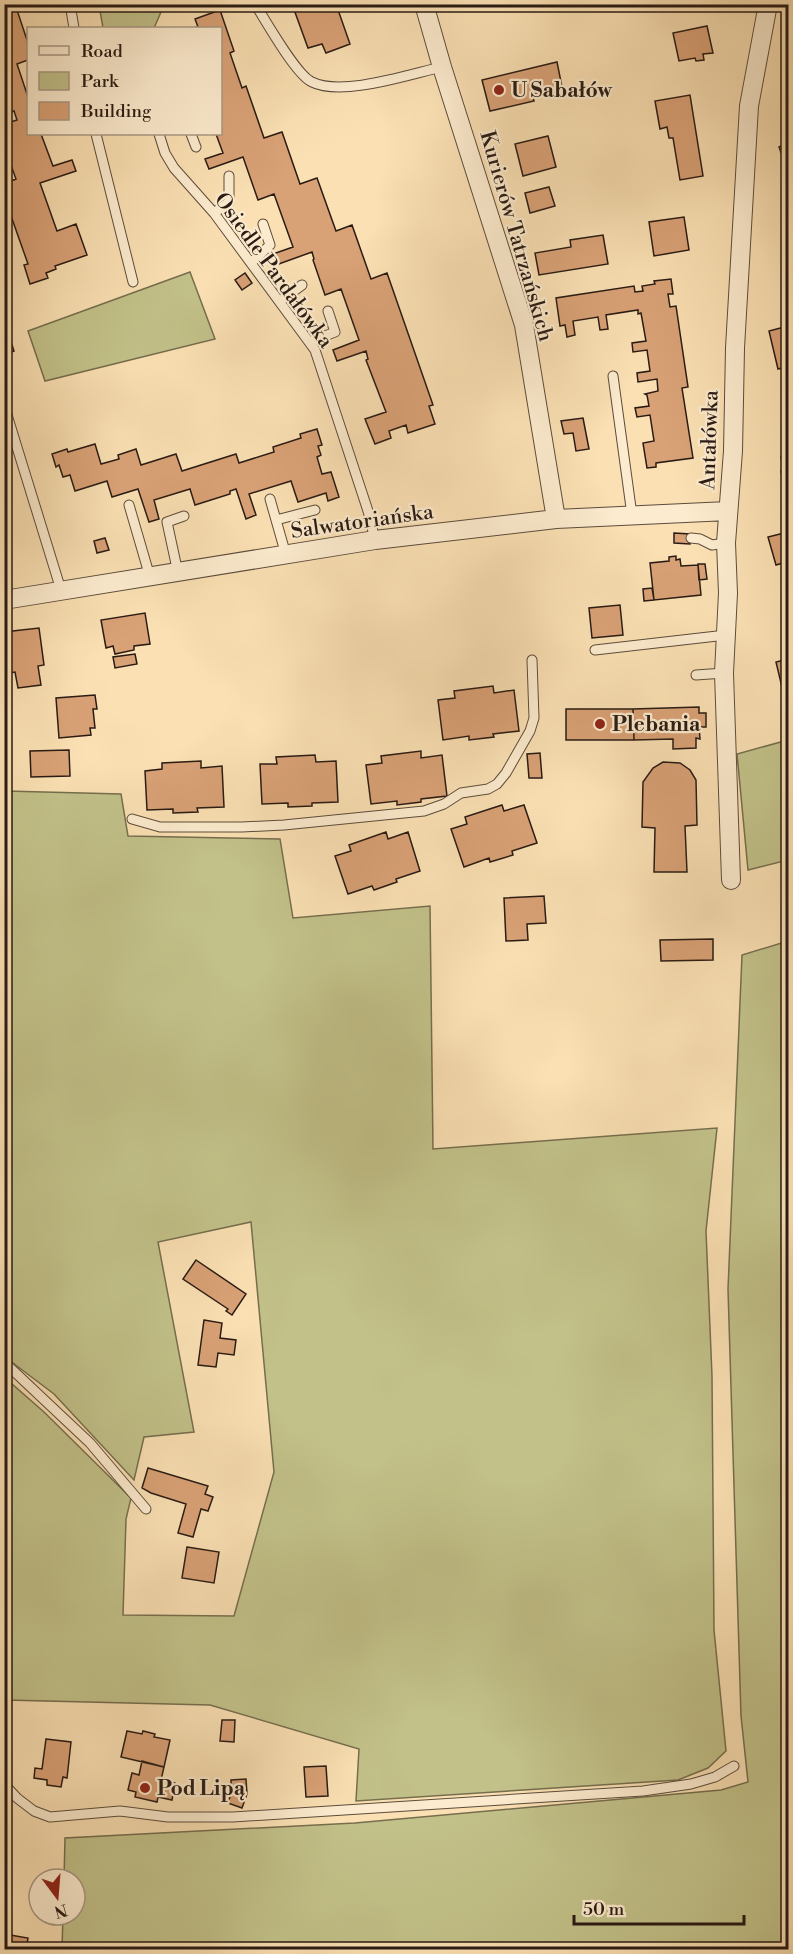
<svg xmlns="http://www.w3.org/2000/svg" width="793" height="1954" font-family="'Libre Bodoni',serif">
<style>
.green{fill:#c2c189;stroke:#766e4e;stroke-width:1.5}
.building{fill:#d9a176;stroke:#291b14;stroke-width:1.5}
.lines{fill:none;stroke-linecap:round;stroke-linejoin:round}
.service-casing{stroke:#5d4c3c;stroke-width:11}
.minor-casing{stroke:#5d4c3c;stroke-width:20}
.service{stroke:#fcebce;stroke-width:9}
.minor{stroke:#fcebce;stroke-width:18}
.poi-dot{fill:#8f2418;stroke:#fcebce;stroke-width:2}
.labels{text-anchor:middle;stroke-width:4.5;stroke-linejoin:round;paint-order:stroke}
.poi-label{font-size:21px;font-weight:bold;fill:#291b14;stroke:#fcebce;text-anchor:start}
.street-label{font-size:21px;fill:#291b14;stroke:#fcebce}
</style>
<rect width="100%" height="100%" fill="#fae0b3"/>
<filter id="stains"><feTurbulence type="fractalNoise" baseFrequency=".00333" numOctaves="4"/><feColorMatrix values="0 0 0 0 .2 0 0 0 0 .09 0 0 0 0 .02 0 0 0 .5 -.17"/></filter>
<radialGradient id="worn" r=".72"><stop offset=".6" stop-color="#630" stop-opacity="0"/><stop offset="1" stop-color="#630" stop-opacity=".3"/></radialGradient>
<path class="green" d="M 99,5 L 99,4 L 177,5 L 161,12 L 154,28 L 103,28 Z
M 190,272 L 215,339 L 45,381 L 28,331 Z
M 788,740 L 788,860 L 748,870 L 737,754 Z
M 5,791 L 121,794 L 128,836 L 280,839 L 293,918 L 430,906 L 433,1149 L 717,1128 L 706,1231 L 712,1376 L 714,1630 L 726,1751 L 708,1768 L 678,1780 L 356,1801 L 359,1749 L 210,1705 L 5,1700 L 4,1377 L 44,1412 L 131,1498 L 126,1519 L 123,1615 L 234,1616 L 274,1472 L 251,1222 L 158,1242 L 194,1432 L 144,1437 L 134,1480 L 54,1394 L 5,1357 Z
M 788,941 L 788,1949 L 62,1949 L 63,1915 L 75,1915 L 75,1879 L 64,1879 L 65,1838 L 355,1823 L 721,1790 L 748,1782 L 741,1716 L 728,1289 L 742,955 Z"/>
<path class="building" d="M 4,4 L 15,4 L 28,43 L 28,60 L 17,64 L 28,97 L 28,134 L 41,134 L 53,166 L 72,160 L 76,171 L 40,183 L 57,231 L 76,224 L 87,255 L 55,266 L 56,269 L 46,273 L 48,278 L 30,284 L 24,265 L 28,264 L 4,196 L 4,184 L 16,179 L 4,146 L 4,124 L 17,120 L 14,111 L 4,114 Z
M 292,4 L 336,4 L 350,44 L 326,53 L 322,44 L 308,48 Z
M 220,10 L 234,51 L 230,53 L 242,88 L 246,86 L 264,138 L 282,132 L 300,184 L 317,178 L 336,231 L 352,225 L 371,279 L 387,273 L 433,405 L 429,406 L 435,424 L 408,433 L 406,425 L 389,431 L 391,438 L 375,444 L 365,419 L 386,412 L 366,360 L 368,359 L 366,351 L 337,361 L 333,350 L 359,340 L 341,289 L 325,295 L 313,260 L 314,259 L 312,252 L 276,265 L 273,254 L 293,247 L 274,194 L 258,200 L 243,157 L 209,169 L 205,159 L 223,153 L 216,134 L 220,134 L 220,28 L 193,28 L 198,27 L 195,19 Z
M 707,26 L 713,53 L 703,54 L 704,60 L 696,61 L 695,58 L 679,61 L 673,33 Z
M 557,62 L 562,87 L 532,94 L 534,101 L 490,111 L 482,80 Z
M 690,95 L 703,176 L 680,180 L 673,138 L 669,138 L 667,127 L 660,129 L 655,101 Z
M 548,136 L 556,167 L 523,176 L 515,144 Z
M 788,143 L 788,172 L 779,147 Z
M 549,187 L 555,206 L 530,213 L 525,193 Z
M 684,217 L 689,250 L 654,256 L 649,222 Z
M 603,235 L 608,264 L 539,275 L 535,253 L 571,247 L 570,240 Z
M 245,273 L 252,283 L 242,290 L 235,280 Z
M 671,279 L 673,294 L 668,294 L 670,307 L 676,306 L 688,387 L 682,388 L 693,458 L 656,463 L 656,467 L 647,468 L 643,443 L 654,441 L 650,415 L 637,417 L 635,408 L 649,406 L 647,395 L 645,394 L 658,391 L 657,379 L 638,382 L 637,373 L 650,371 L 647,350 L 633,352 L 632,343 L 646,341 L 641,313 L 638,314 L 638,310 L 606,315 L 608,329 L 600,330 L 598,317 L 573,321 L 575,335 L 567,337 L 565,325 L 560,326 L 556,298 L 634,286 L 635,292 L 643,291 L 642,286 L 655,284 L 654,281 Z
M 788,326 L 788,370 L 787,370 L 786,367 L 778,369 L 769,331 Z
M 11,342 L 14,351 L 4,355 L 4,344 Z
M 583,418 L 589,449 L 576,451 L 573,433 L 564,434 L 561,421 Z
M 317,429 L 322,445 L 318,446 L 321,455 L 317,457 L 322,474 L 331,472 L 339,497 L 328,501 L 326,493 L 298,502 L 291,481 L 249,494 L 256,515 L 246,519 L 236,489 L 230,491 L 230,494 L 195,505 L 190,489 L 154,500 L 159,519 L 149,522 L 138,489 L 112,497 L 107,481 L 75,491 L 70,475 L 63,477 L 59,465 L 56,467 L 52,454 L 67,449 L 68,452 L 95,444 L 101,464 L 119,459 L 118,455 L 136,449 L 141,465 L 176,454 L 182,471 L 236,454 L 239,463 L 274,452 L 273,447 L 301,438 L 300,434 Z
M 788,455 L 788,499 L 786,499 L 781,471 L 784,470 L 781,457 Z
M 788,532 L 788,569 L 785,570 L 783,563 L 776,565 L 768,537 Z
M 674,533 L 690,534 L 690,544 L 674,543 Z
M 105,538 L 109,550 L 97,553 L 94,541 Z
M 676,556 L 676,560 L 680,559 L 681,566 L 698,565 L 701,595 L 654,600 L 650,563 L 669,561 L 669,557 Z
M 705,564 L 707,579 L 699,580 L 698,564 Z
M 652,588 L 654,600 L 644,601 L 643,589 Z
M 620,605 L 623,635 L 592,638 L 589,608 Z
M 145,613 L 150,644 L 134,646 L 134,650 L 115,654 L 113,646 L 106,648 L 101,620 Z
M 39,628 L 44,665 L 38,666 L 41,685 L 18,688 L 15,672 L 9,673 L 8,669 L 4,670 L 4,632 Z
M 135,654 L 137,664 L 115,668 L 113,657 Z
M 788,659 L 788,703 L 786,704 L 776,662 Z
M 493,686 L 494,693 L 514,690 L 519,731 L 493,734 L 494,737 L 469,740 L 469,736 L 443,740 L 438,700 L 455,698 L 454,691 Z
M 95,695 L 97,709 L 93,709 L 95,728 L 90,728 L 91,735 L 59,738 L 56,698 Z
M 699,707 L 699,713 L 706,713 L 706,727 L 699,727 L 700,739 L 696,738 L 696,748 L 673,749 L 673,739 L 634,740 L 633,709 Z
M 566,709 L 633,709 L 634,740 L 566,740 Z
M 69,750 L 70,776 L 31,777 L 30,751 Z
M 421,751 L 421,758 L 442,755 L 447,796 L 421,799 L 421,802 L 397,805 L 397,801 L 371,804 L 366,765 L 382,763 L 381,756 Z
M 540,753 L 542,778 L 529,778 L 527,754 Z
M 315,755 L 316,762 L 336,761 L 338,802 L 312,803 L 312,806 L 288,807 L 288,803 L 262,804 L 260,764 L 277,764 L 276,757 Z
M 201,761 L 201,768 L 222,766 L 224,807 L 197,808 L 198,812 L 173,813 L 173,809 L 147,810 L 145,771 L 162,769 L 162,763 Z
M 663,762 L 680,763 L 690,770 L 696,780 L 697,825 L 685,826 L 687,872 L 654,872 L 655,828 L 642,827 L 643,782 L 653,768 Z
M 502,805 L 504,811 L 524,805 L 537,843 L 512,851 L 513,855 L 490,862 L 489,858 L 464,867 L 451,829 L 467,824 L 465,817 Z
M 386,832 L 388,839 L 408,832 L 420,871 L 396,879 L 397,882 L 374,890 L 372,886 L 348,894 L 335,856 L 351,851 L 349,845 Z
M 544,896 L 546,923 L 527,924 L 528,940 L 506,941 L 504,898 Z
M 713,939 L 713,960 L 661,961 L 660,940 Z
M 196,1260 L 246,1294 L 232,1315 L 226,1311 L 228,1309 L 183,1279 Z
M 204,1320 L 222,1323 L 220,1338 L 236,1340 L 234,1355 L 218,1353 L 216,1367 L 198,1365 Z
M 148,1468 L 208,1486 L 205,1494 L 213,1497 L 208,1511 L 201,1509 L 193,1537 L 178,1533 L 186,1504 L 151,1493 L 142,1488 Z
M 187,1547 L 219,1552 L 214,1583 L 182,1578 Z
M 222,1720 L 235,1720 L 234,1742 L 220,1741 Z
M 127,1731 L 142,1734 L 143,1731 L 155,1734 L 154,1737 L 170,1740 L 164,1767 L 121,1757 Z
M 46,1739 L 71,1742 L 67,1778 L 63,1777 L 61,1787 L 47,1785 L 47,1780 L 34,1778 L 35,1768 L 42,1769 Z
M 142,1761 L 164,1767 L 161,1780 L 175,1783 L 172,1800 L 158,1797 L 157,1802 L 135,1797 L 136,1792 L 128,1790 L 132,1773 L 139,1775 Z
M 326,1766 L 328,1796 L 306,1797 L 304,1767 Z
M 246,1779 L 247,1794 L 242,1808 L 228,1803 L 230,1797 L 228,1796 L 230,1787 L 231,1787 L 231,1780 Z
M 10,1935 L 28,1938 L 26,1950 L 7,1949 Z"/>
<g class="lines">
<g class="service-casing">
<path id="service" d="M 70,4 L 74,28
M 255,4 C 266,21 296,75 312,82 C 342,97 410,74 442,67
M 96,134 L 133,282
M 159,134 L 165,153 L 174,168 L 214,213 L 315,350 L 368,511 L 375,540
M 191,134 L 196,147
M 214,213 L 229,202 L 229,176
M 251,263 L 270,245 L 263,224
M 280,301 L 302,285
M 310,342 L 335,332 L 328,311
M 613,376 L 632,515
M 4,405 L 61,590
M 270,499 L 286,555
M 129,505 L 150,577
M 276,520 L 315,510
M 691,538 L 700,539 L 712,545 L 726,543
M 178,573 L 167,522 L 184,516
M 595,650 L 726,635
M 696,675 L 724,673
M 132,819 L 160,827 L 242,827 L 284,825 L 424,811 L 444,804 L 461,793 L 488,789 L 497,784 L 506,773 L 530,731 L 534,718 L 532,660
M 4,1362 L 90,1443 L 146,1509
M 4,1784 L 17,1798 L 34,1811 L 50,1817 L 120,1811 L 168,1817 L 233,1817 L 643,1791 L 691,1784 L 715,1777 L 734,1766"/>
</g>
<g class="minor-casing">
<path id="minor" d="M 424,4 L 442,67 L 524,325 L 556,519
M 4,600 L 375,540 L 556,519 L 728,511
M 731,880 L 724,673 L 728,593 L 726,543 L 733,451 L 735,348 L 749,106 L 768,4"/>
</g>
<use href="#service" class="service"/>
<use href="#minor" class="minor"/>
</g>
<g class="poi-dot">
<circle cx="499" cy="90" r="6"/>
<circle cx="600" cy="724" r="6"/>
<circle cx="145" cy="1788" r="6"/>
</g>
<g class="labels">
<g class="poi-label">
<text x="511" y="97">U Sabałów</text>
<text x="612" y="731">Plebania</text>
<text x="157" y="1795">Pod Lipą</text>
</g>
<g class="street-label">
<text transform="translate(517 236) rotate(74)" y="7">Kurierów Tatrzańskich</text>
<text transform="translate(274 270) rotate(54)" y="7">Osiedle Pardałówka</text>
<text transform="translate(709 440) rotate(-88)" y="7">Antałówka</text>
<text transform="translate(362 521) rotate(-8)" y="7">Salwatoriańska</text>
</g>
</g>
<rect width="793" height="1954" fill="none" stroke="#fae0b3" stroke-width="24"/>
<rect x="6" y="6" width="781" height="1942" fill="none" stroke="#291b14" stroke-width="3"/>
<rect x="12" y="12" width="769" height="1930" fill="none" stroke="#291b14" stroke-width="1.5"/>
<rect x="27" y="27" width="195" height="108" fill="#fcebce" stroke="#a89884" stroke-width="1.5"/>
<rect x="39" y="46" width="30" height="9" fill="#fcebce" stroke="#a89884" stroke-width="1.5"/>
<text x="81" y="57" font-size="18" fill="#291b14">Road</text>
<rect x="39" y="72" width="30" height="18" fill="#c2c189" stroke="#a89884" stroke-width="1.5"/>
<text x="81" y="87" font-size="18" fill="#291b14">Park</text>
<rect x="39" y="102" width="30" height="18" fill="#d9a176" stroke="#a89884" stroke-width="1.5"/>
<text x="81" y="117" font-size="18" fill="#291b14">Building</text>
<g transform="translate(57 1897) rotate(164)"><circle r="28" fill="#fcebce" stroke="#a89884" stroke-width="1.5"/>
<path d="M0-4.5L10 22L0 15L-10 22Z" fill="#8f2418"/>
<text y="-9" font-size="16" font-weight="bold" text-anchor="middle" fill="#291b14">N</text>
</g>
<path d="M574 1915v9h170v-9" fill="none" stroke="#291b14" stroke-width="3"/>
<text x="583" y="1915" font-size="18" fill="#291b14" stroke="#fcebce" stroke-width="4.5" paint-order="stroke">50 m</text>
<rect width="100%" height="100%" filter="url(#stains)"/>
<rect width="100%" height="100%" fill="url(#worn)"/>
</svg>
